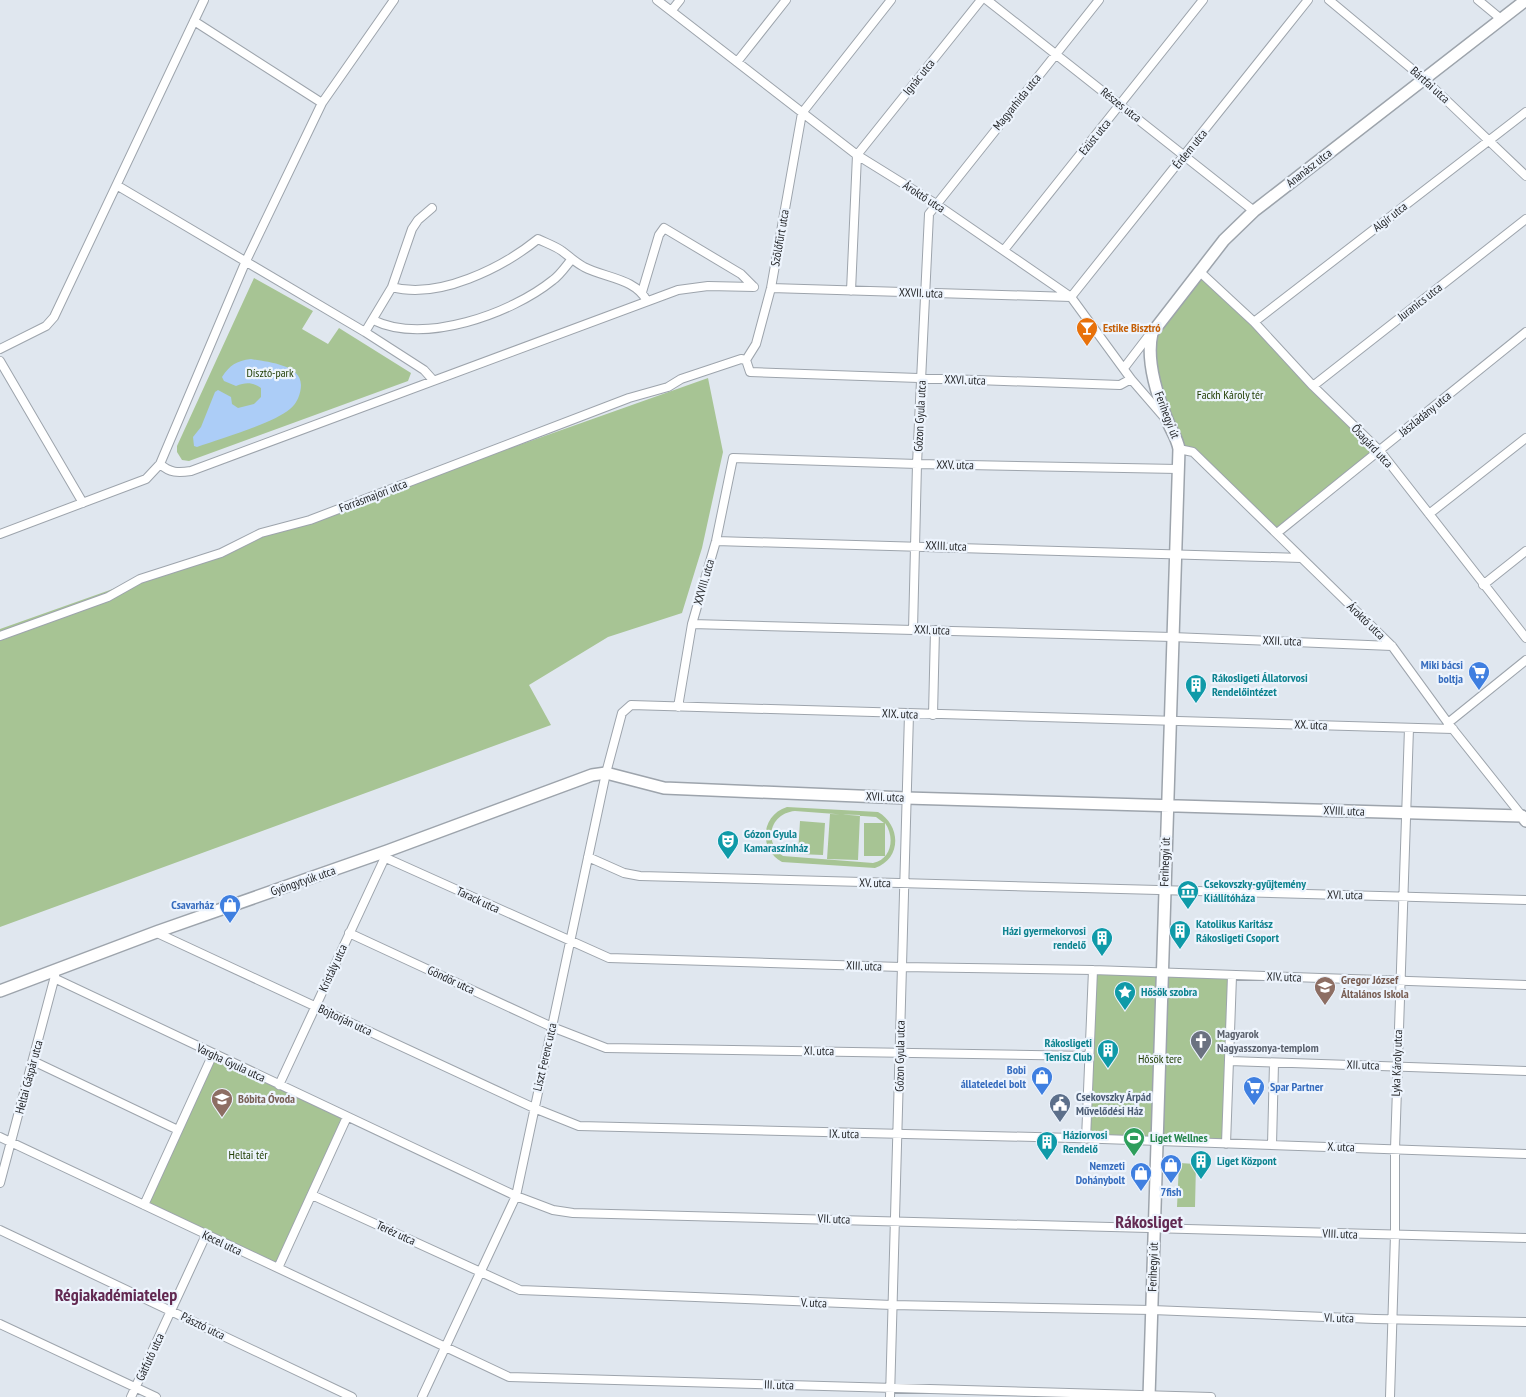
<svg xmlns="http://www.w3.org/2000/svg" width="1526" height="1397" font-family="'PT Sans Narrow',sans-serif">
<style>
.green{fill:#a7c494;fill-rule:evenodd}
.water{fill:#accdf7}
.lines{fill:none;stroke-linecap:round;stroke-linejoin:round}
.street-casing{stroke:#9da4ac;stroke-width:10}
.secondary-casing{stroke:#9da4ac;stroke-width:14}
.street{stroke:#fff;stroke-width:8}
.secondary{stroke:#fff;stroke-width:11}
.labels{text-anchor:middle;stroke-width:4.5;stroke-linejoin:round;paint-order:stroke}
.street-label{font-size:12px;fill:#242629;stroke:#edf4fd}
.food-label{font-size:12px;font-weight:bold;fill:#c56008;stroke:#edf4fd;text-anchor:start}
.park-label{font-size:12px;fill:#234007;stroke:#edf4fd}
.shop-label{font-size:12px;font-weight:bold;fill:#366cbe;stroke:#edf4fd;text-anchor:end}
.culture-label{font-size:12px;font-weight:bold;fill:#0d838f;stroke:#edf4fd;text-anchor:start}
.education-label{font-size:12px;font-weight:bold;fill:#785e54;stroke:#edf4fd;text-anchor:start}
.worship-label{font-size:12px;font-weight:bold;fill:#5b616d;stroke:#edf4fd;text-anchor:start}
.service-label{font-size:12px;font-weight:bold;fill:#4e5e75;stroke:#edf4fd;text-anchor:start}
.leisure-label{font-size:12px;font-weight:bold;fill:#27864d;stroke:#edf4fd;text-anchor:start}
.district-label{font-size:18px;font-weight:bold;fill:#622851;stroke:#edf4fd}
</style>
<rect width="100%" height="100%" fill="#e0e7ef"/>
<path class="green" d="M 1199,271 L 1380,451 L 1277,533 L 1186,449 L 1173,430 L 1150,343 Z
M 254,278 L 313,311 L 302,329 L 328,344 L 339,328 L 411,373 L 408,381 L 189,461 L 182,460 L 177,452 L 177,446 Z
M 708,378 L 723,452 L 702,548 L 682,613 L 608,637 L 529,685 L 551,725 L 0,927 L 0,629 Z
M 787,807 L 878,812 C 901,825 902,859 875,868 L 782,862 C 758,849 761,815 787,807 ZM 795,811 L 876,817 L 884,823 L 864,823 L 864,856 L 885,856 L 885,823 C 895,837 892,859 873,863 L 783,856 C 762,841 771,813 795,811 Z
M 830,814 L 860,815 L 858,860 L 827,859 Z
M 800,821 L 825,823 L 823,855 L 798,854 Z
M 1093,970 L 1232,976 L 1226,1144 L 1086,1139 Z
M 213,1054 L 347,1117 L 278,1268 L 144,1205 Z
M 1179,1163 L 1196,1164 L 1195,1207 L 1177,1207 Z"/>
<path class="water" d="M 251,359 C 266,362 301,364 301,385 C 301,393 297,404 290,409 C 274,423 220,439 197,447 L 194,446 L 193,437 L 201,427 L 215,392 L 218,390 L 231,397 L 232,404 L 238,408 L 254,404 L 261,397 L 261,388 C 252,382 246,382 236,386 L 224,381 L 222,377 C 230,365 236,361 251,359 Z"/>
<g class="lines">
<g class="street-casing">
<path id="street" d="M 657,0 L 857,155 L 936,204 L 1071,297 L 1131,379 L 1163,416
M 987,0 L 1254,211
M 1329,0 L 1424,79 L 1526,176
M 1478,0 L 1501,19
M 672,10 L 680,0
M 194,21 L 322,103
M 737,62 L 786,0
M 118,186 L 365,332 L 424,370 L 433,380
M 1004,250 L 1203,0
M 1199,271 L 1254,322 L 1313,386 L 1380,451 L 1526,638
M 392,287 C 438,300 502,268 538,239 C 546,243 555,246 562,251 C 570,257 575,262 584,267 C 605,278 635,278 647,301
M 771,288 L 1071,297
M 851,291 L 857,155 L 981,0
M 642,292 L 659,235 L 664,228 L 741,274 L 754,287
M 1071,297 L 1308,0
M 373,320 C 424,345 511,314 553,280 C 560,275 566,266 571,260
M 1254,322 L 1526,112
M 365,332 L 392,287 L 412,229 L 418,220 L 432,208
M 0,349 L 46,326 L 54,317 L 204,0
M 746,360 L 756,344 L 771,288 L 802,113 L 891,0
M 746,360 L 750,372 L 1120,385 L 1131,379
M 0,361 L 83,503
M 1124,368 L 1150,334
M 1313,386 L 1526,219
M 1179,449 L 1193,452 L 1392,646 L 1448,723 L 1522,816
M 160,464 C 170,473 178,473 191,471 L 678,290 L 708,286 L 754,287
M 1429,514 L 1526,438
M 1277,533 L 1526,332
M 0,534 L 146,479 L 160,464 L 245,263 L 322,103 L 394,0
M 716,541 L 1301,558
M 1483,585 L 1526,551
M 692,624 L 1172,637 L 1392,646
M 913,630 L 917,464 L 929,214 L 1099,0
M 0,636 L 108,597 L 140,579 L 221,553 L 261,533 L 310,520 L 629,398 L 668,387 L 681,379 L 741,359 L 746,360
M 678,707 L 692,624 L 716,541 L 733,458 L 917,464 L 1178,469
M 933,715 L 935,630
M 1448,723 L 1526,660
M 588,857 L 624,873 L 640,876 L 1526,900
M 386,858 L 609,958 L 901,967 L 1093,970 L 1526,985
M 155,932 L 534,1108 L 579,1126 L 1074,1138 L 1526,1154
M 349,933 L 552,1027 L 606,1048 L 1090,1056
M 56,979 L 516,1196 L 553,1210 L 573,1213 L 1526,1238
M 33,1061 L 178,1130
M 1230,1061 L 1526,1071
M 279,1085 L 387,853
M 0,1137 L 509,1377 L 1211,1397
M 1086,1139 L 1093,970
M 1226,1144 L 1232,976
M 1272,1145 L 1274,1063
M 0,1183 L 55,976
M 312,1195 L 520,1290 L 892,1305 L 1152,1310 L 1375,1319 L 1526,1322
M 144,1205 L 213,1054
M 0,1230 L 352,1397
M 278,1268 L 347,1117
M 0,1324 L 156,1397
M 131,1397 L 206,1235
M 422,1397 L 516,1196 L 606,773 L 622,713 L 631,705 L 1453,729
M 890,1397 L 909,714
M 1390,1397 L 1395,1235 L 1395,1149 L 1409,728"/>
</g>
<g class="secondary-casing">
<path id="secondary" d="M 0,991 L 159,931 L 387,851 L 592,775 L 606,773 L 664,788 L 906,798 L 1522,816 L 1526,821
M 1149,1397 L 1179,449 C 1177,437 1170,429 1166,417 C 1156,392 1146,359 1152,333 L 1224,240 L 1254,211 L 1526,0"/>
</g>
<use href="#street" class="street"/>
<use href="#secondary" class="secondary"/>
</g>
<defs>
<g id="bar-pin" transform="scale(1.125)"><path d="M0 17L-7.5 6A9.5 9.5 0 1 1 7.5 6Z" fill="#e8710a" stroke="#edf4fd"/><path d="M-6-5H6L.8 .8V4.5H3.5V6h-7V4.5H-.8V.8Z" fill="#fff"/></g>
<g id="supermarket-pin" transform="scale(1.125)"><path d="M0 17L-7.5 6A9.5 9.5 0 1 1 7.5 6Z" fill="#3f7fe0" stroke="#edf4fd"/><path d="M-6-5.5h2.5l.6 2H6L4.5 2H-2.5L-4.4-4H-6ZM-1.5 3.2a1.3 1.3 0 1 0 .1 0ZM3 3.2a1.3 1.3 0 1 0 .1 0Z" fill="#fff"/></g>
<g id="building-pin" transform="scale(1.125)"><path d="M0 17L-7.5 6A9.5 9.5 0 1 1 7.5 6Z" fill="#0f9aa8" stroke="#edf4fd"/><path d="M-4-6H4V6H1V3H-1V6H-4ZM-2.5-4.3h1.7v1.8h-1.7ZM.8-4.3h1.7v1.8H.8ZM-2.5-1h1.7V.8h-1.7ZM.8-1h1.7V.8H.8Z" fill="#fff"/></g>
<g id="theatre-pin" transform="scale(1.125)"><path d="M0 17L-7.5 6A9.5 9.5 0 1 1 7.5 6Z" fill="#0f9aa8" stroke="#edf4fd"/><path d="M-5-5.5Q0-4 5-5.5V0Q5 5 0 6Q-5 5-5 0ZM-3.3-2.5H-1v1.5H-3.3ZM1-2.5H3.3v1.5H1ZM-2.8 1Q0 5.5 2.8 1Z" fill="#fff"/></g>
<g id="museum-pin" transform="scale(1.125)"><path d="M0 17L-7.5 6A9.5 9.5 0 1 1 7.5 6Z" fill="#0f9aa8" stroke="#edf4fd"/><path d="M0-6L6-3V-2H-6V-3ZM-5-1h2V3h-2ZM-1-1h2V3h-2ZM3-1h2V3H3ZM-6 4H6V6H-6Z" fill="#fff"/></g>
<g id="shop-pin" transform="scale(1.125)"><path d="M0 17L-7.5 6A9.5 9.5 0 1 1 7.5 6Z" fill="#3f7fe0" stroke="#edf4fd"/><path d="M-5-2.5h2.3a2.7 3.5 0 0 1 5.4 0H5L5.5 6h-11ZM-1.5-2.5h3a1.5 2.3 0 0 0-3 0Z" fill="#fff"/></g>
<g id="school-pin" transform="scale(1.125)"><path d="M0 17L-7.5 6A9.5 9.5 0 1 1 7.5 6Z" fill="#8d6e63" stroke="#edf4fd"/><path d="M0-5L7-2L0 1L-7-2ZM-4 1L0 2.5L4 1V4Q0 6-4 4Z" fill="#fff"/></g>
<g id="sight-pin" transform="scale(1.125)"><path d="M0 17L-7.5 6A9.5 9.5 0 1 1 7.5 6Z" fill="#0f9aa8" stroke="#edf4fd"/><path d="M0-6L1.8-2.2L6-1.7L2.9 1.2L3.7 5.4L0 3.3L-3.7 5.4L-2.9 1.2L-6-1.7L-1.8-2.2Z" fill="#fff"/></g>
<g id="church-pin" transform="scale(1.125)"><path d="M0 17L-7.5 6A9.5 9.5 0 1 1 7.5 6Z" fill="#6b7280" stroke="#edf4fd"/><path d="M-1.2-6h2.4v3.5h3.3v2.4h-3.3V6h-2.4V-.1h-3.3v-2.4h3.3Z" fill="#fff"/></g>
<g id="civic-pin" transform="scale(1.125)"><path d="M0 17L-7.5 6A9.5 9.5 0 1 1 7.5 6Z" fill="#5c6f8a" stroke="#edf4fd"/><path d="M-.6-6.5H3V-4.5H.6V-3L4-1V1h2V6H-6V1h2V-1L-.6-3ZM-1.2 2.5V6h2.4V2.5Z" fill="#fff"/></g>
<g id="stadium-pin" transform="scale(1.125)"><path d="M0 17L-7.5 6A9.5 9.5 0 1 1 7.5 6Z" fill="#2e9e5b" stroke="#edf4fd"/><path d="M0-5a6.5 5 0 1 0 0 10a6.5 5 0 1 0 0-10ZM-3.5-1.8h7v3.6h-7Z" fill="#fff"/></g>
</defs>
<g fill-rule="evenodd">
<use href="#bar-pin" x="1087" y="328"/>
<use href="#supermarket-pin" x="1479" y="672"/>
<use href="#building-pin" x="1196" y="685"/>
<use href="#theatre-pin" x="728" y="841"/>
<use href="#museum-pin" x="1188" y="891"/>
<use href="#shop-pin" x="230" y="905"/>
<use href="#building-pin" x="1180" y="931"/>
<use href="#building-pin" x="1102" y="938"/>
<use href="#school-pin" x="1325" y="987"/>
<use href="#sight-pin" x="1125" y="992"/>
<use href="#church-pin" x="1201" y="1041"/>
<use href="#building-pin" x="1108" y="1050"/>
<use href="#shop-pin" x="1042" y="1077"/>
<use href="#supermarket-pin" x="1254" y="1087"/>
<use href="#school-pin" x="222" y="1099"/>
<use href="#civic-pin" x="1060" y="1104"/>
<use href="#stadium-pin" x="1134" y="1138"/>
<use href="#building-pin" x="1047" y="1142"/>
<use href="#building-pin" x="1201" y="1161"/>
<use href="#shop-pin" x="1171" y="1165"/>
<use href="#shop-pin" x="1141" y="1173"/>
</g>
<g class="labels">
<g class="street-label">
<text transform="translate(919 77) rotate(-51)" y="4">Ignác utca</text>
<text transform="translate(1430 85) rotate(42)" y="4">Bártfai utca</text>
<text transform="translate(1017 102) rotate(-51)" y="4">Magyarhida utca</text>
<text transform="translate(1121 105) rotate(38)" y="4">Részes utca</text>
<text transform="translate(1095 137) rotate(-51)" y="4">Ezüst utca</text>
<text transform="translate(1190 149) rotate(-51)" y="4">Érdem utca</text>
<text transform="translate(1309 168) rotate(-38)" y="4">Ananász utca</text>
<text transform="translate(924 197) rotate(33)" y="4">Ároktő utca</text>
<text transform="translate(1390 217) rotate(-38)" y="4">Algír utca</text>
<text transform="translate(780 238) rotate(-80)" y="4">Szőlőfürt utca</text>
<text transform="translate(921 293) rotate(2)" y="4">XXVII. utca</text>
<text transform="translate(1420 302) rotate(-38)" y="4">Juranics utca</text>
<text transform="translate(965 380) rotate(2)" y="4">XXVI. utca</text>
<text transform="translate(1425 414) rotate(-39)" y="4">Jászladány utca</text>
<text transform="translate(1167 415) rotate(69)" y="4">Ferihegyi út</text>
<text transform="translate(920 416) rotate(-87)" y="4">Gózon Gyula utca</text>
<text transform="translate(1372 446) rotate(47)" y="4">Ősagárd utca</text>
<text transform="translate(955 465) rotate(1)" y="4">XXV. utca</text>
<text transform="translate(373 496) rotate(-21)" y="4">Forrásmajori utca</text>
<text transform="translate(946 546) rotate(2)" y="4">XXIII. utca</text>
<text transform="translate(704 582) rotate(-74)" y="4">XXVIII. utca</text>
<text transform="translate(1366 621) rotate(44)" y="4">Ároktő utca</text>
<text transform="translate(932 630) rotate(2)" y="4">XXI. utca</text>
<text transform="translate(1282 641) rotate(2)" y="4">XXII. utca</text>
<text transform="translate(900 714) rotate(2)" y="4">XIX. utca</text>
<text transform="translate(1311 725) rotate(2)" y="4">XX. utca</text>
<text transform="translate(885 797) rotate(2)" y="4">XVII. utca</text>
<text transform="translate(1344 811) rotate(2)" y="4">XVIII. utca</text>
<text transform="translate(1165 862) rotate(-88)" y="4">Ferihegyi út</text>
<text transform="translate(303 881) rotate(-19)" y="4">Gyöngytyúk utca</text>
<text transform="translate(875 883) rotate(1)" y="4">XV. utca</text>
<text transform="translate(1345 895) rotate(1)" y="4">XVI. utca</text>
<text transform="translate(478 900) rotate(25)" y="4">Tarack utca</text>
<text transform="translate(864 966) rotate(2)" y="4">XIII. utca</text>
<text transform="translate(333 968) rotate(-65)" y="4">Kristály utca</text>
<text transform="translate(1284 977) rotate(2)" y="4">XIV. utca</text>
<text transform="translate(451 980) rotate(25)" y="4">Göndör utca</text>
<text transform="translate(345 1020) rotate(25)" y="4">Bojtorján utca</text>
<text transform="translate(819 1051) rotate(1)" y="4">XI. utca</text>
<text transform="translate(900 1056) rotate(-89)" y="4">Gózon Gyula utca</text>
<text transform="translate(545 1057) rotate(-77)" y="4">Liszt Ferenc utca</text>
<text transform="translate(231 1063) rotate(25)" y="4">Vargha Gyula utca</text>
<text transform="translate(1397 1063) rotate(-88)" y="4">Lyka Károly utca</text>
<text transform="translate(1363 1065) rotate(2)" y="4">XII. utca</text>
<text transform="translate(29 1077) rotate(-75)" y="4">Heltai Gáspár utca</text>
<text transform="translate(844 1134) rotate(1)" y="4">IX. utca</text>
<text transform="translate(1341 1147) rotate(2)" y="4">X. utca</text>
<text transform="translate(834 1219) rotate(2)" y="4">VII. utca</text>
<text transform="translate(396 1233) rotate(25)" y="4">Teréz utca</text>
<text transform="translate(1340 1234) rotate(2)" y="4">VIII. utca</text>
<text transform="translate(222 1243) rotate(25)" y="4">Kecel utca</text>
<text transform="translate(1153 1267) rotate(-88)" y="4">Ferihegyi út</text>
<text transform="translate(814 1303) rotate(2)" y="4">V. utca</text>
<text transform="translate(1339 1318) rotate(2)" y="4">VI. utca</text>
<text transform="translate(203 1326) rotate(26)" y="4">Pásztó utca</text>
<text transform="translate(150 1357) rotate(-65)" y="4">Gátfutó utca</text>
<text transform="translate(779 1385) rotate(2)" y="4">III. utca</text>
</g>
<g class="food-label">
<text x="1103" y="332">Estike Bisztró</text>
</g>
<g class="park-label">
<text x="270" y="377">Dísztó-park</text>
<text x="1230" y="399">Fackh Károly tér</text>
<text x="1160" y="1063">Hősök tere</text>
<text x="248" y="1159">Heltai tér</text>
</g>
<g class="shop-label">
<text x="1463" y="669">Miki bácsi<tspan x="1463" dy="14">boltja</tspan></text>
<text x="214" y="909">Csavarház</text>
<text x="1026" y="1074">Bobi<tspan x="1026" dy="14">állateledel bolt</tspan></text>
<text x="1270" y="1091" text-anchor="start">Spar Partner</text>
<text x="1125" y="1170">Nemzeti<tspan x="1125" dy="14">Dohánybolt</tspan></text>
<text x="1171" y="1196" text-anchor="middle">7fish</text>
</g>
<g class="culture-label">
<text x="1212" y="682">Rákosligeti Állatorvosi<tspan x="1212" dy="14">Rendelőintézet</tspan></text>
<text x="744" y="838">Gózon Gyula<tspan x="744" dy="14">Kamaraszínház</tspan></text>
<text x="1204" y="888">Csekovszky-gyűjtemény<tspan x="1204" dy="14">Kiállítóháza</tspan></text>
<text x="1196" y="928">Katolikus Karitász<tspan x="1196" dy="14">Rákosligeti Csoport</tspan></text>
<text x="1086" y="935" text-anchor="end">Házi gyermekorvosi<tspan x="1086" dy="14">rendelő</tspan></text>
<text x="1141" y="996">Hősök szobra</text>
<text x="1092" y="1047" text-anchor="end">Rákosligeti<tspan x="1092" dy="14">Tenisz Club</tspan></text>
<text x="1063" y="1139">Háziorvosi<tspan x="1063" dy="14">Rendelő</tspan></text>
<text x="1217" y="1165">Liget Központ</text>
</g>
<g class="education-label">
<text x="1341" y="984">Gregor József<tspan x="1341" dy="14">Általános Iskola</tspan></text>
<text x="238" y="1103">Bóbita Óvoda</text>
</g>
<g class="worship-label">
<text x="1217" y="1038">Magyarok<tspan x="1217" dy="14">Nagyasszonya-templom</tspan></text>
</g>
<g class="service-label">
<text x="1076" y="1101">Csekovszky Árpád<tspan x="1076" dy="14">Művelődési Ház</tspan></text>
</g>
<g class="leisure-label">
<text x="1150" y="1142">Liget Wellnes</text>
</g>
<g class="district-label">
<text x="1149" y="1228">Rákosliget</text>
<text x="116" y="1301">Régiakadémiatelep</text>
</g>
</g>
</svg>
